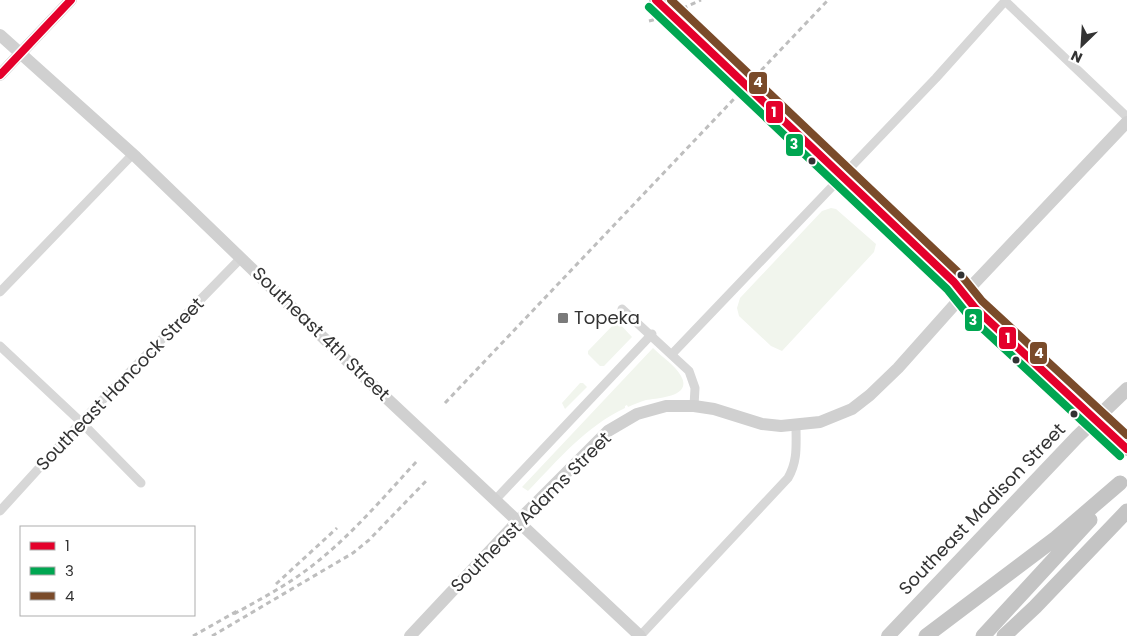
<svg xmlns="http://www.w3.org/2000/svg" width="1127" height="636" font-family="Poppins,sans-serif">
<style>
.green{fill:#f1f5ed}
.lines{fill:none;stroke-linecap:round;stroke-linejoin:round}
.street{stroke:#d7d7d7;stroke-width:9}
.secondary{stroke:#d0d0d0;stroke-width:12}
.primary{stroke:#cacaca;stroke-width:14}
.highway{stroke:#c4c4c4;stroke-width:15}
.rail{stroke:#bebebe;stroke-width:3;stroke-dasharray:5 4;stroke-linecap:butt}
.primary-bridge{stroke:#cacaca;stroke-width:14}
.bus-1-casing{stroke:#fff;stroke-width:11}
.bus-2-casing{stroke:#fff;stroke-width:11}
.bus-3-casing{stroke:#fff;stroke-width:11}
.bus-1{stroke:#e4002b;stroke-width:8}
.bus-2{stroke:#00a651;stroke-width:8}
.bus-3{stroke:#7a4b2a;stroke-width:8}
.bus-dot{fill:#333;stroke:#fff;stroke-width:2}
.poi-dot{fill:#7a7a7a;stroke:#fff;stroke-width:2}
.labels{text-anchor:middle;stroke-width:5;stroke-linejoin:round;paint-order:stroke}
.poi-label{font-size:18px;fill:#333;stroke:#fff;text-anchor:start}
.street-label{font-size:18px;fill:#333;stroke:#fff}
.line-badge{stroke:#fff;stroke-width:2}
.badge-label{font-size:14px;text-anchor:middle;font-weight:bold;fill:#fff}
</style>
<rect width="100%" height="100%" fill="#fff"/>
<path class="green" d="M 831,208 L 836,209 L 876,244 L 874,252 L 782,351 L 771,346 L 739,316 L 737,308 L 740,298 L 822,211 Z
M 618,322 L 632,337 L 604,366 L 600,366 L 588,354 L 588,351 L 615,323 Z
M 653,348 C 662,357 675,365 681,376 C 693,397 657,398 646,400 C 640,402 634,404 628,407 L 627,405 L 625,406 L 625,408 C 585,427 558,460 528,491 L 522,487 Z
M 580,383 L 583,383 L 587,387 L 565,409 L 562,403 Z"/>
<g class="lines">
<path class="street" d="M 1004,0 L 1127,117
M 0,292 L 133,154
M 622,309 L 689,371 L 695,388 L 694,406
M 0,346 L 81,422 L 141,483
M 672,354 L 936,78 L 1006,0
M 495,500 L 652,334
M 0,511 L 81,422 L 241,258
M 640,636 L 788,478 C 798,461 796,445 796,426"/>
<path class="secondary" d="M 0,35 L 136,157 L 364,377 L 640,636
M 0,75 L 71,0
M 410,636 L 518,521 L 608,431 L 637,414 L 666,406 L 694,406 L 714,409 L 762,424 L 781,426 L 820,422 L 852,409 L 870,395 L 898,368 L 964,294 L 1127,122"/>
<path class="primary" d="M 920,249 L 954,282 L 975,308 L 1127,449
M 888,636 L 1077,437 L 1127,389"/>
<path class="highway" d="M 926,636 L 1056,538 L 1120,483
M 983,636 L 1090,520
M 1004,636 L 1035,607 L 1127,511"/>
<path class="rail" d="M 649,21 L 664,17 L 701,0
M 445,403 L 828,0
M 276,584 L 337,528
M 234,614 C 257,601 280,589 301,574 C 345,543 380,501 417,461
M 193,636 L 239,610
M 212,636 L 353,553 L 369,540 L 428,479"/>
<path class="primary-bridge" d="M 656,0 L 920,249"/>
<g class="bus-1-casing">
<path id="bus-1" d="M 656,0 L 954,282 L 975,308 L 1127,449
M 0,75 L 71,0"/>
</g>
<g class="bus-2-casing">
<path id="bus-2" d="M 649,7 L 947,289 L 968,315 L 1120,456"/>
</g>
<g class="bus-3-casing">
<path id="bus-3" d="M 671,0 L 961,275 L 982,301 L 1127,435"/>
</g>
<use href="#bus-1" class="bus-1"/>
<use href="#bus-2" class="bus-2"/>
<use href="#bus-3" class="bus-3"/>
</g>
<g class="bus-dot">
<circle cx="812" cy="161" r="4.5"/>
<circle cx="961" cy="275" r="4.5"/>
<circle cx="1016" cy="360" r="4.5"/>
<circle cx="1074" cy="414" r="4.5"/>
</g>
<rect class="poi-dot" x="557" y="312" width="12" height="12" rx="2.5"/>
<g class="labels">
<g class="poi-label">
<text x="574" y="324">Topeka</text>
</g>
<g class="street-label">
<text transform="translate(321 334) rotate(44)" y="6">Southeast 4th Street</text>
<text transform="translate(120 384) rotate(-46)" y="6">Southeast Hancock Street</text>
<text transform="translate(982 509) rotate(-46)" y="6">Southeast Madison Street</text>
<text transform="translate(531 512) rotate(-45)" y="6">Southeast Adams Street</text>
</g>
</g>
<g class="line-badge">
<rect x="748" y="71" width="20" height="24" rx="5" fill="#7a4b2a"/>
<rect x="765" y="100" width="19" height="24" rx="5" fill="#e4002b"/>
<rect x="785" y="133" width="19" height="24" rx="5" fill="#00a651"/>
<rect x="964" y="308" width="19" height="24" rx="5" fill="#00a651"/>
<rect x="998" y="326" width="19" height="24" rx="5" fill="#e4002b"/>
<rect x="1029" y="341" width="19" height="24" rx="5" fill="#7a4b2a"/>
</g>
<g class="badge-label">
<text x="758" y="87">4</text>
<text x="774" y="117">1</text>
<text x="794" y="149">3</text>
<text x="973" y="325">3</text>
<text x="1008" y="343">1</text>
<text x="1039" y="358">4</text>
</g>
<rect x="20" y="526" width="175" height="90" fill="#ffffff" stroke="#adadad"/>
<rect x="30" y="542" width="25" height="8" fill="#e4002b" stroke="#adadad"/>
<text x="65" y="551" font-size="15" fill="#333333">1</text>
<rect x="30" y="567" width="25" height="8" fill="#00a651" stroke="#adadad"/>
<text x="65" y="576" font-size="15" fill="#333333">3</text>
<rect x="30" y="592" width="25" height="8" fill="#7a4b2a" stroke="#adadad"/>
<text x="65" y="601" font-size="15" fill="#333333">4</text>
<g transform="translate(1082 45) rotate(205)" stroke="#ffffff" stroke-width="4" paint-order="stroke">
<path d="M0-4L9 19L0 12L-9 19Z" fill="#333333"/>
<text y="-8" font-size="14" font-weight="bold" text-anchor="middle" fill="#333333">N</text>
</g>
</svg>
